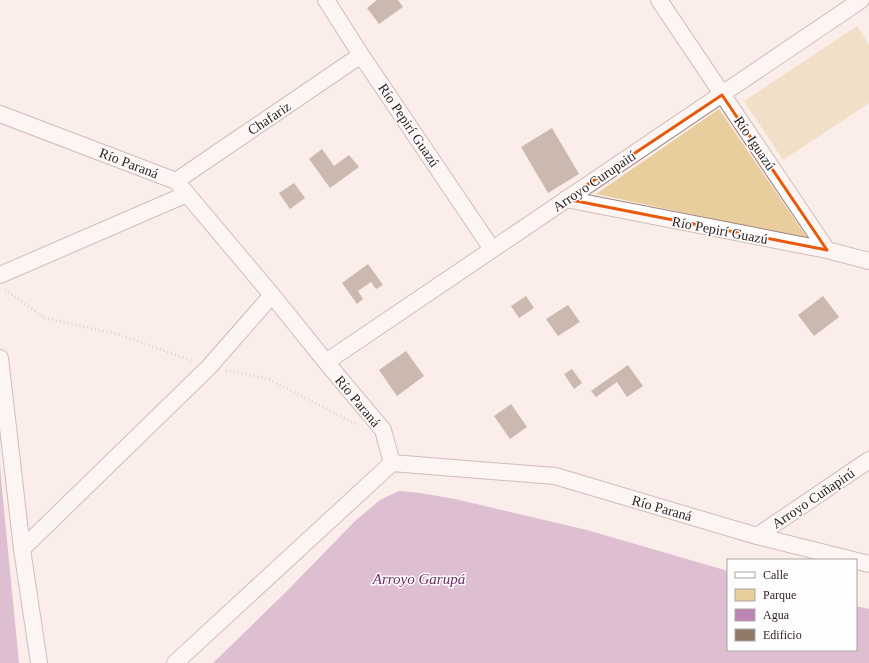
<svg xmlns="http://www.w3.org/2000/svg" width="869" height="663" font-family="'Times New Roman',serif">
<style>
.green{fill:#e9ce9d}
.water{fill:#bd85b3}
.building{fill:#927a6a}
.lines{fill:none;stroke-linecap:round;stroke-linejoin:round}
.minor-casing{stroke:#a1827e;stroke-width:18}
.path{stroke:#bcafac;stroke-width:2.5;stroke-dasharray:1 3;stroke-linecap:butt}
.minor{stroke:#fff;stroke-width:16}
.marked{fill:none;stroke:#e8590c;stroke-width:3;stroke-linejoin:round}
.labels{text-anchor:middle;stroke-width:3;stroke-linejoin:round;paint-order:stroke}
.street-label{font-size:14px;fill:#2f2221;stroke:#fdfdfd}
.water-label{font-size:15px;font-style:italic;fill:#6e2b65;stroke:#fdfdfd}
</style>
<rect width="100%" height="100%" fill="#faedea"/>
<path class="green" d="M 857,26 L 869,45 L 869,103 L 783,160 L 744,101 Z
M 719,109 L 808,239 L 596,194 Z"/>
<path class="water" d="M 0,462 L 1,479 L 19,663 L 0,663 Z
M 399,491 L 420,493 L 455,499 L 587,530 L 728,571 L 728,650 L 856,650 L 856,606 L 869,609 L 869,663 L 213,663 L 287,591 L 355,521 L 380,500 Z"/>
<path class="building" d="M 377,0 L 398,0 L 403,7 L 379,24 L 367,8 Z
M 552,128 L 579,174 L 548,193 L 521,147 Z
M 322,149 L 334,166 L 349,155 L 359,167 L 330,188 L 309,159 Z
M 294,183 L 305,198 L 290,209 L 279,193 Z
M 368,264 L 383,285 L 376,289 L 371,282 L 358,291 L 363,299 L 357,304 L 342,283 Z
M 526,296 L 534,308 L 519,318 L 511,306 Z
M 823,296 L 839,317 L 814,336 L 798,315 Z
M 568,305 L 580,322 L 558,336 L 546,319 Z
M 406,351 L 424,376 L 397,396 L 379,370 Z
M 628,365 L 643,386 L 627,397 L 617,382 L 596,397 L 591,391 Z
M 572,369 L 582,383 L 574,389 L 564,374 Z
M 511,404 L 527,427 L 510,439 L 494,416 Z"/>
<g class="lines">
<g class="minor-casing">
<path id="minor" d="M 326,0 L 361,55 L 492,249
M 659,0 L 827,250 L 869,261
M 0,114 L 176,181 L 272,295 L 326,362 L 383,430 L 392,463
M 176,181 L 361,55
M 566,199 L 827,250
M 0,275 L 187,194
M 0,358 L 22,549 L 39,663
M 326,362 L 861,0
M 392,463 L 555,476 L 757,536 L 853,560
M 757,536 L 869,460
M 22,549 L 209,367 L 272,295
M 856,561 L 869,564
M 175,663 L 392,463"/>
</g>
<path class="path" d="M 5,290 L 45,318 L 117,334 L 193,361
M 226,370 L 268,379 L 356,424"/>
<use href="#minor" class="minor"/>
</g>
<path d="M0 0H869V663H0ZM 722,95 L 827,250 L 566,199 Z" fill="#faedea" fill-opacity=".55" fill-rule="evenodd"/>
<path class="marked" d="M 722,95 L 827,250 L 566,199 Z"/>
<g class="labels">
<g class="street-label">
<text transform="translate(269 118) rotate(-34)" y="5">Chafariz</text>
<text transform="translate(409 125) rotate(56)" y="5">Río Pepirí Guazú</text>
<text transform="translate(755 143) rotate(56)" y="5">Río Iguazú</text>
<text transform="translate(129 163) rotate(21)" y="5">Río Paraná</text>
<text transform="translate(594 181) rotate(-34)" y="5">Arroyo Curupaití</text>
<text transform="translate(720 230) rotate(11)" y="5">Río Pepirí Guazú</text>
<text transform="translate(358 401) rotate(50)" y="5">Río Paraná</text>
<text transform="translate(813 498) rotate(-34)" y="5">Arroyo Cuñapirú</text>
<text transform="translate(662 508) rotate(16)" y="5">Río Paraná</text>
</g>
<g class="water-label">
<text x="419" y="584">Arroyo Garupá</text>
</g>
</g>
<rect x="727" y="559" width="130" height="92" fill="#fdfdfd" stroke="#aba5a5"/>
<rect x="735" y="572" width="20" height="6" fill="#ffffff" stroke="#aba5a5"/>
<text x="763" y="579" font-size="12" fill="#2f2221">Calle</text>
<rect x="735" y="589" width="20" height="12" fill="#e9ce9d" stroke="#aba5a5"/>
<text x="763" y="599" font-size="12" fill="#2f2221">Parque</text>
<rect x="735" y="609" width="20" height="12" fill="#bd85b3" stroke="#aba5a5"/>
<text x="763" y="619" font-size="12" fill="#2f2221">Agua</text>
<rect x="735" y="629" width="20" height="12" fill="#927a6a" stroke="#aba5a5"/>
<text x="763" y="639" font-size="12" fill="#2f2221">Edificio</text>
</svg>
